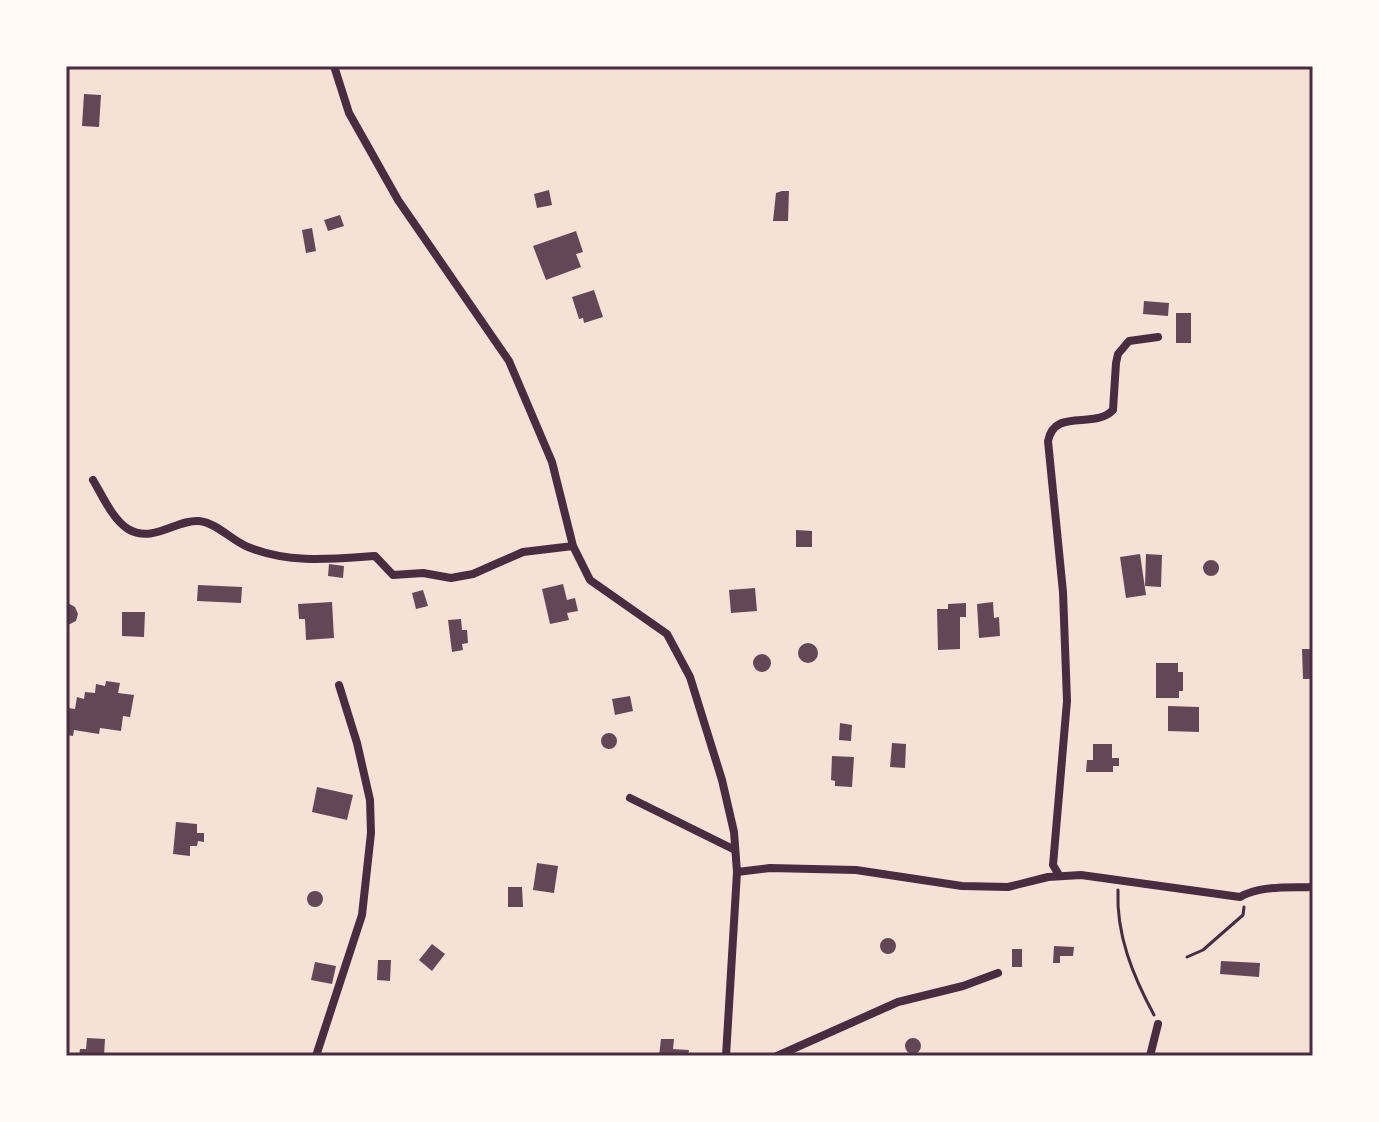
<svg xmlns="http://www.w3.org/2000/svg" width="1379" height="1122" font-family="'Source Sans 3',sans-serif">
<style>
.building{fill:#644757}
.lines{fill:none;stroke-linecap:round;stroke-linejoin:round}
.path{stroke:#4a2c40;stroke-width:3}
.minor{stroke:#4a2c40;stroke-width:8}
.neatline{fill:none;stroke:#4a2c40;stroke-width:3}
</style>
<rect width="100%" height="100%" fill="#f7e1d7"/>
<path class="building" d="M 84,94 L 101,95 L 99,127 L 82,126 Z
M 549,190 L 552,205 L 537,208 L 534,194 Z
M 782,191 L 789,191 L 788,221 L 773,221 L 776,193 Z
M 340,215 L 344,226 L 328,231 L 324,220 Z
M 312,228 L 316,251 L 306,253 L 302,230 Z
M 576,231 L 583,252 L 576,254 L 581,267 L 546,280 L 533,246 Z
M 594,290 L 603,317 L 584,323 L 583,318 L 579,319 L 572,297 Z
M 1144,301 L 1169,303 L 1168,316 L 1143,314 Z
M 1176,313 L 1191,313 L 1191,343 L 1176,343 Z
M 796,530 L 812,531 L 812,547 L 796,547 Z
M 1140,554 L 1146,595 L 1126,598 L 1120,557 Z
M 1146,554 L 1162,555 L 1161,587 L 1145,586 Z
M1203 568a8 8 0 1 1 16 0a8 8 0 1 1-16 0Z
M 329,564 L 344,566 L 343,578 L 328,576 Z
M 563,584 L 567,600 L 575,598 L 578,611 L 567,613 L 569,620 L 550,624 L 542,589 Z
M 198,585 L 242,587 L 241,603 L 197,601 Z
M 755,588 L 757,611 L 731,613 L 729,590 Z
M 423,590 L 428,606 L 416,609 L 412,593 Z
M 66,602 L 75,607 L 78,614 L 76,621 L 66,626 Z
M 332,602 L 334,638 L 306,640 L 305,619 L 299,619 L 298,604 Z
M 993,602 L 994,618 L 999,617 L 1000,636 L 979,638 L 977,604 Z
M 966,603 L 966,617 L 960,617 L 960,649 L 938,650 L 937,609 L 948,609 L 948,604 Z
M 122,612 L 145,612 L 144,637 L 122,636 Z
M 461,619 L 462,630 L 467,630 L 468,643 L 462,644 L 463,650 L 452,652 L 448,620 Z
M798 653a10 10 0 1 1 20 0a10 10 0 1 1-20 0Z
M 1302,649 L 1313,649 L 1313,679 L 1303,679 Z
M753 663a9 9 0 1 1 18 0a9 9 0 1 1-18 0Z
M 1156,663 L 1178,663 L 1178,672 L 1183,672 L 1183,691 L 1179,691 L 1179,698 L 1156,698 Z
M 106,681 L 120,683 L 118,693 L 134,695 L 130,717 L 123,716 L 121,731 L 100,728 L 99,734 L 74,730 L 73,736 L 66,735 L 69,708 L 75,709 L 77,697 L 84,699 L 85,692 L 95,693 L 96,684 L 105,686 Z
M 630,696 L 633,711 L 615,715 L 612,699 Z
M 1168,706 L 1199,707 L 1199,732 L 1168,731 Z
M 840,723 L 852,725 L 851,741 L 839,740 Z
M601 741a8 8 0 1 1 16 0a8 8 0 1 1-16 0Z
M 892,743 L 906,744 L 905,768 L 890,767 Z
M 1093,744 L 1112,744 L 1112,758 L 1119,758 L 1119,766 L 1113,766 L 1113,772 L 1086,772 L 1087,760 L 1093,760 Z
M 832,756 L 854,757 L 852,787 L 835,786 L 835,781 L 831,780 Z
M 317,787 L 353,795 L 347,820 L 312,812 Z
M 176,822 L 197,824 L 197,833 L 204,833 L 204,842 L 198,841 L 197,846 L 190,846 L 190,856 L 173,854 Z
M 537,863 L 558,866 L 554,893 L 533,890 Z
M 508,887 L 522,887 L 523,907 L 508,907 Z
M307 899a8 8 0 1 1 16 0a8 8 0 1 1-16 0Z
M880 946a8 8 0 1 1 16 0a8 8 0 1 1-16 0Z
M 432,944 L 445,954 L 432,971 L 419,960 Z
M 1054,946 L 1074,947 L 1073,956 L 1060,956 L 1060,963 L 1053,963 Z
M 1012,949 L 1022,949 L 1022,967 L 1012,967 Z
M 378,960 L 391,960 L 390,981 L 377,980 Z
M 1221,961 L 1260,963 L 1259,977 L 1220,974 Z
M 315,962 L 336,966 L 332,984 L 311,980 Z
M 87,1038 L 105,1039 L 104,1056 L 79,1056 L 80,1049 L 86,1049 Z
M905 1046a8 8 0 1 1 16 0a8 8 0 1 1-16 0Z
M 661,1039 L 674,1039 L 673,1049 L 689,1050 L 688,1056 L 659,1056 Z"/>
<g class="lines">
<path class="path" d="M 1118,890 C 1116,935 1133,976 1154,1015
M 1187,957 L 1203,950 L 1243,915 L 1244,907"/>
<path class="minor" d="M 334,66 L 349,113 L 398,200 L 509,361 L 552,462 L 573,546 L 590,580 L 667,634 L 690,677 L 722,780 L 734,832 L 737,872 L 726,1056
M 93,480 C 102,495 113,520 128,529 C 153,544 177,519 199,521 C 217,523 231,540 248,547 C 289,564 332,559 375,556 L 393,575 L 423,573 L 451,578 L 473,574 L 523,552 L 573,546
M 630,798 L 735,850
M 737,872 L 770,868 L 856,870 L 962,886 L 1008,887 L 1048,877 L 1081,875 L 1240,897 C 1261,885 1289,888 1313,887
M 1059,875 L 1053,865 L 1067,701 L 1063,592 L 1048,441 C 1055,407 1094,430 1113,410 L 1116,363 L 1118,354 L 1129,341 L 1158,337
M 316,1056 L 362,915 L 371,833 L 370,800 L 357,743 L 339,685
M 777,1056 L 898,1002 L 963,986 L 998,973
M 1150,1056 L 1158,1024"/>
</g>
<rect width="1379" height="1122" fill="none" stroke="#fffaf5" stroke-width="136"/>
<rect x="68" y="68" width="1243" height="986" class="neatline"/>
</svg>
